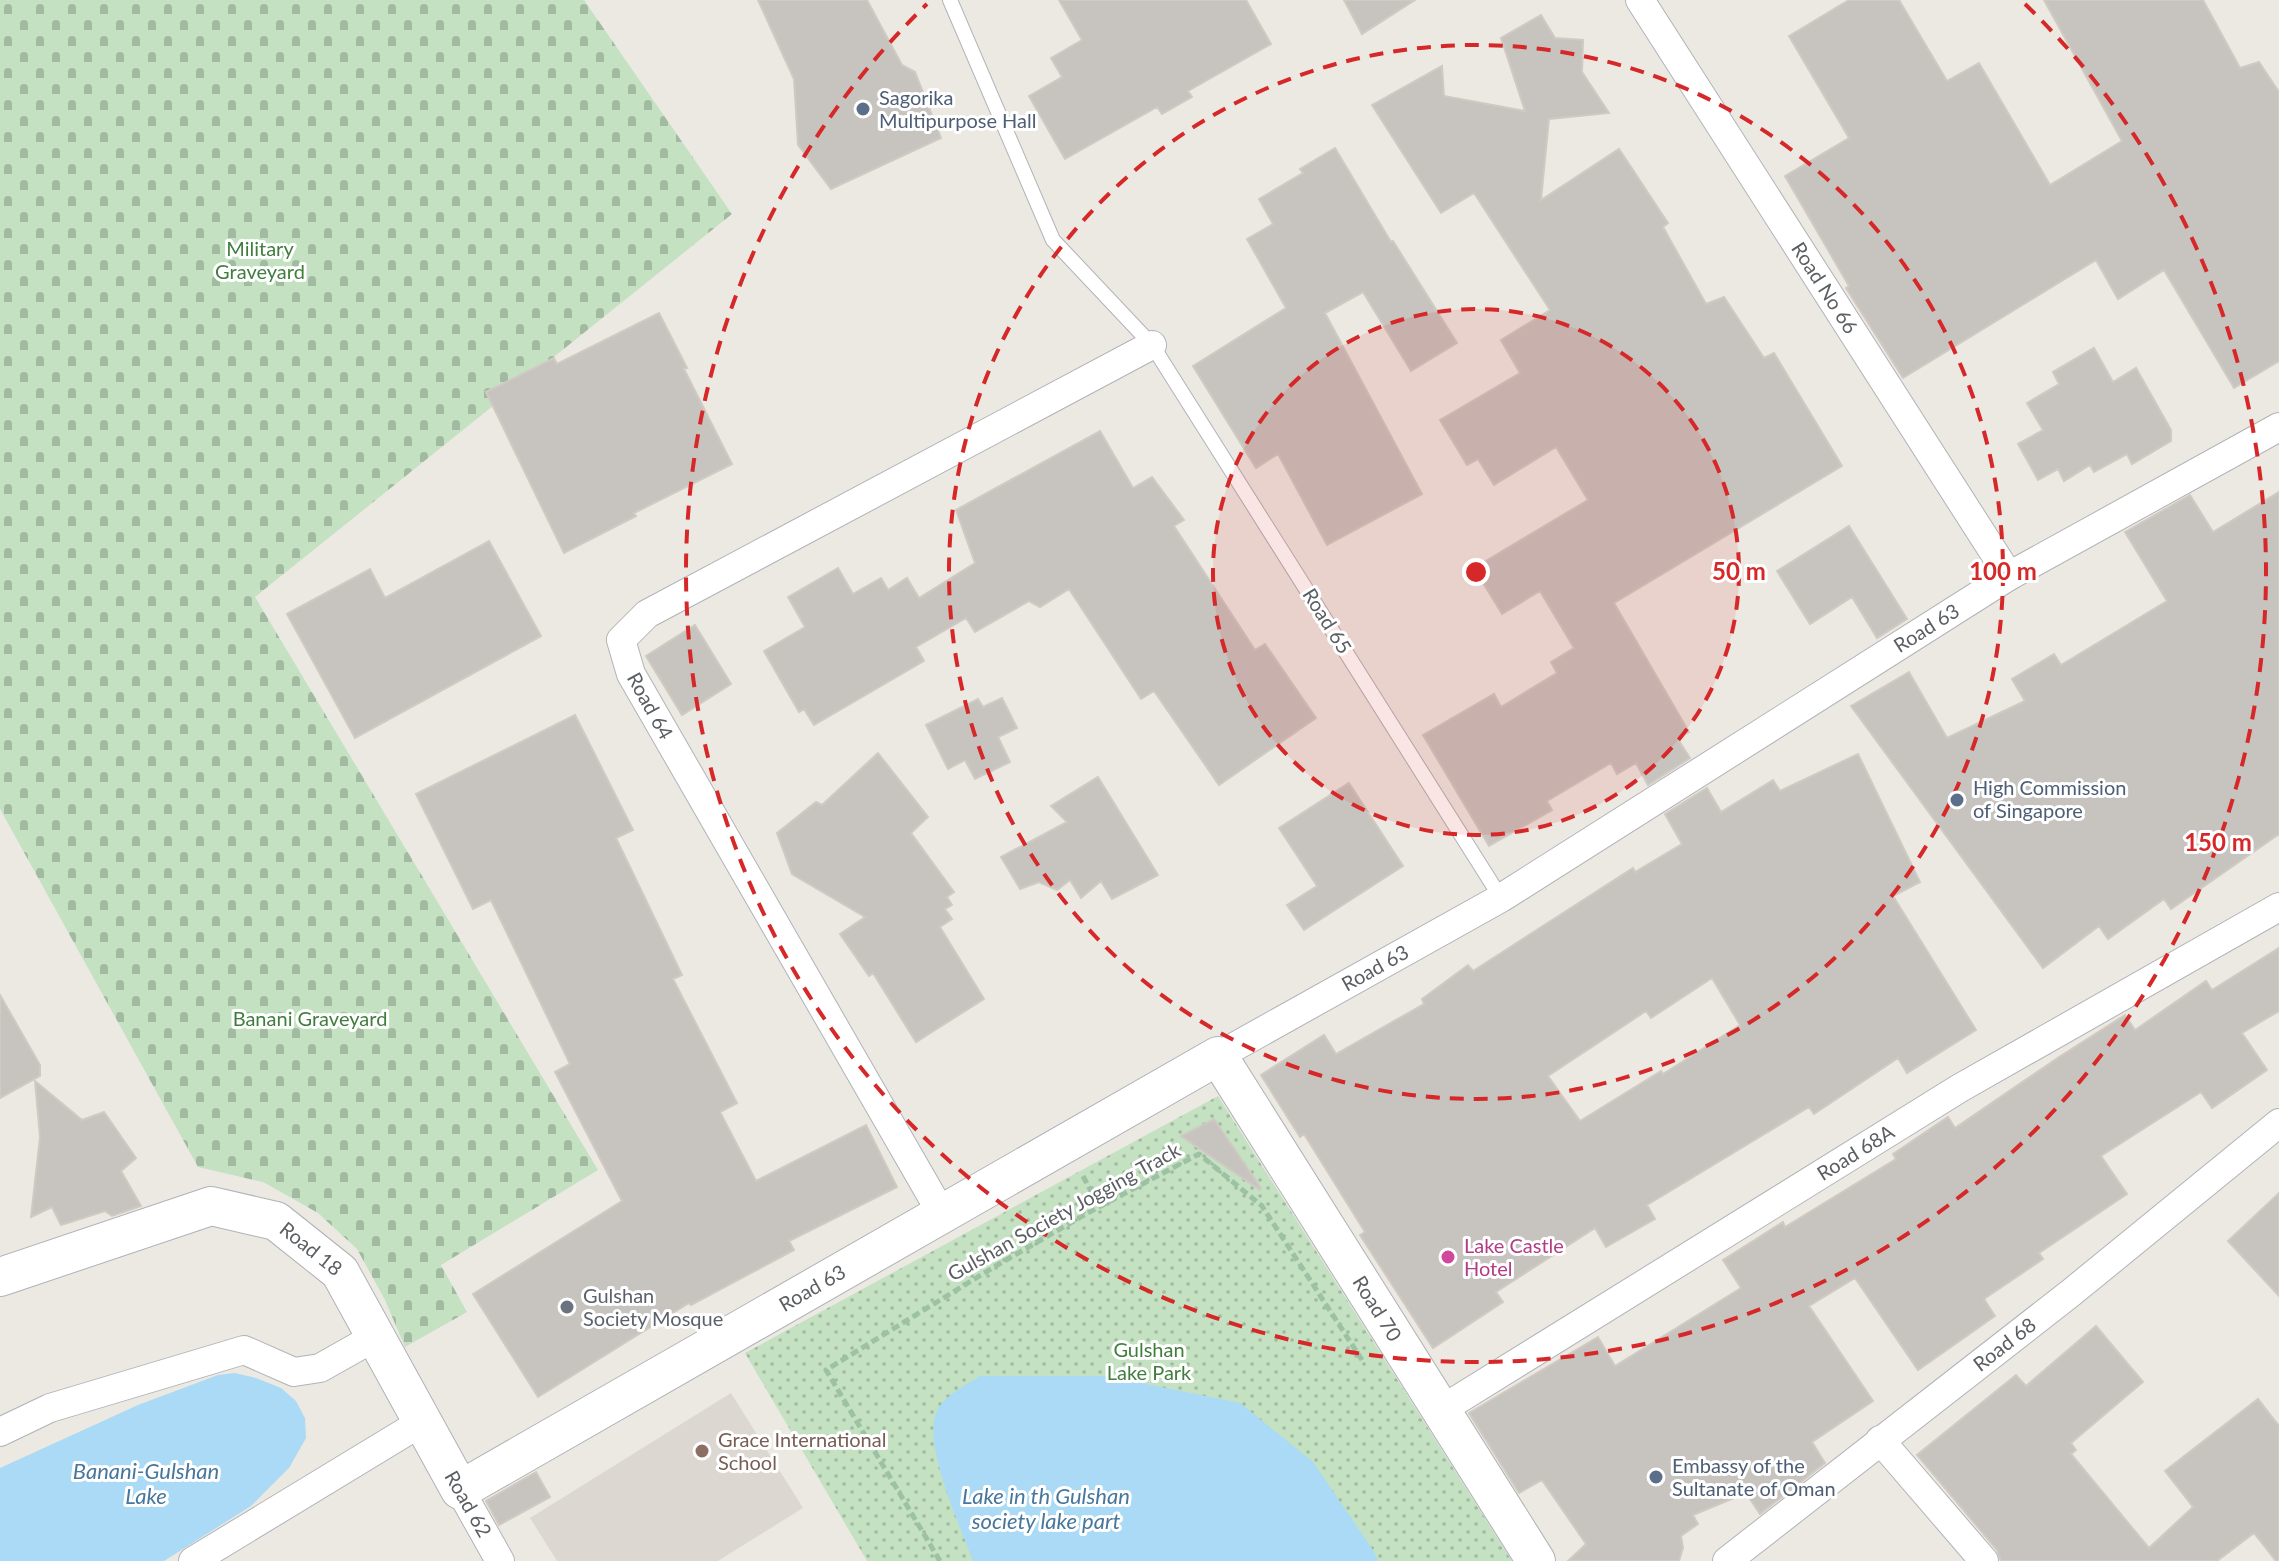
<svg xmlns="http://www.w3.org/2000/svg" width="2279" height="1561" font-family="Lato,sans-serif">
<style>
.education{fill:#dcd8d1}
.cemetery{fill:url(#cemetery-stones)}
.park{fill:url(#park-dots)}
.water{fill:#aadaf5}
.building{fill:#c7c4c0;stroke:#d0cac2;stroke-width:2;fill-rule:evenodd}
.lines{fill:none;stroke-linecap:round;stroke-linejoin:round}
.lane-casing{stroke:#b0b3b7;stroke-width:16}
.street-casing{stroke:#b0b3b7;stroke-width:30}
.secondary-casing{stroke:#afb2b6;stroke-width:40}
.path{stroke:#9cc1a3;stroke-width:5;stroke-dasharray:8 4;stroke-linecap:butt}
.lane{stroke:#fff;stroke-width:14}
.street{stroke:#fff;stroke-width:28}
.secondary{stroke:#fff;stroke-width:38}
.ring{fill:none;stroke:#d62828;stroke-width:4;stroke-dasharray:14 10}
.service-dot{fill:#5c6f8a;stroke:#fff;stroke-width:3}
.hotel-dot{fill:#d1479c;stroke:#fff;stroke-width:3}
.worship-dot{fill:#6b7280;stroke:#fff;stroke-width:3}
.education-dot{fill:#8d6e63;stroke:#fff;stroke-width:3}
.labels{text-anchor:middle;stroke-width:6;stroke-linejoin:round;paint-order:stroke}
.service-label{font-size:20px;fill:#4e5e75;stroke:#fff;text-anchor:start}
.park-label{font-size:20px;fill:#407e3e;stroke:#fff}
.street-label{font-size:20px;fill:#5b5e62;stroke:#fff}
.hotel-label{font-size:20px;fill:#b23c85;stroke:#fff;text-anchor:start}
.worship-label{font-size:20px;fill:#5b616d;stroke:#fff;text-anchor:start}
.education-label{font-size:20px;fill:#785e54;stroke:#fff;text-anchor:start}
.water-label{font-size:22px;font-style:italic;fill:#47779c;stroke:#fff}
.centre{fill:#d62828;stroke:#fff;stroke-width:4}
.ring-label{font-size:24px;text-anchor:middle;font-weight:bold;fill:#d62828;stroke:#fff;stroke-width:6;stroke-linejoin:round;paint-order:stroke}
</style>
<defs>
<pattern id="cemetery-stones" width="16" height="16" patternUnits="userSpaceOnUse" patternTransform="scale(2)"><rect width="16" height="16" fill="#c4e1c2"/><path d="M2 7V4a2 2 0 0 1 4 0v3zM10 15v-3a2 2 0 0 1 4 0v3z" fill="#a2baa1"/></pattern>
<pattern id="park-dots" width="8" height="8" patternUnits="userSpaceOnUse" patternTransform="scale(2)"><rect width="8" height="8" fill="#c4e1c2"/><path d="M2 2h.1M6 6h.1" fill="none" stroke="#a2baa1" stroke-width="1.8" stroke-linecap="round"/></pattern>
</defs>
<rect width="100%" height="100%" fill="#ece9e3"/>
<path class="education" d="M 731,1393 L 803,1508 L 718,1561 L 557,1561 L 530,1518 Z"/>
<path class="cemetery" d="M 0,0 L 584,0 L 732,214 L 255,597 L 598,1170 L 441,1265 L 467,1312 L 405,1347 L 385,1300 L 357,1249 L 318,1213 L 263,1182 L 198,1167 L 0,809 Z"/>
<path class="park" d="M 1218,1096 L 1512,1561 L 867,1561 L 745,1353 Z"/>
<path class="water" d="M 235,1373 L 256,1378 L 281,1388 L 296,1401 L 305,1418 L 306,1438 L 289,1468 L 251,1506 L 164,1561 L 0,1561 L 0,1468 L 138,1405 L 218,1375 Z
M 980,1376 L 1107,1376 L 1240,1403 L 1313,1462 L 1373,1550 L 1378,1561 L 973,1561 C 961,1528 921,1442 937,1411 C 945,1395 966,1385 980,1376 Z"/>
<path class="building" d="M 758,0 L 867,0 L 902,65 L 915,72 L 941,138 L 831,189 L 798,145 L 794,79 Z
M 1059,0 L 1246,0 L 1271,44 L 1188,91 L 1192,97 L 1162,114 L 1157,107 L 1065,159 L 1029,96 L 1062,77 L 1051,58 L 1082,40 Z
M 1344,0 L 1415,0 L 1362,34 Z
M 1849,0 L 1899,0 L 1947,81 L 1979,63 L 2050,185 L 2122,141 L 2044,0 L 2203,0 L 2240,68 L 2259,62 L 2279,92 L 2279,361 L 2234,388 L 2164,270 L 2118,299 L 2096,260 L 1903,378 L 1846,288 L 1849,286 L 1785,176 L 1849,138 L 1789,36 Z
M 1541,15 L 1555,38 L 1583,40 L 1582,72 L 1609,113 L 1549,119 L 1541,200 L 1619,149 L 1668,223 L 1663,227 L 1706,304 L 1724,297 L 1764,358 L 1774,353 L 1842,466 L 1614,603 L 1689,732 L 1677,738 L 1690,758 L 1648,785 L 1636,763 L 1617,774 L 1611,763 L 1547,801 L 1552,810 L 1489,846 L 1423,735 L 1494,694 L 1501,707 L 1557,673 L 1551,662 L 1574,648 L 1540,591 L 1502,614 L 1474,568 L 1588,500 L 1556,447 L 1494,485 L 1478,459 L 1467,465 L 1440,420 L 1520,373 L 1501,340 L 1550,310 L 1474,193 L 1441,213 L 1372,105 L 1442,66 L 1444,96 L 1525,111 L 1501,38 Z
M 1335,148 L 1391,242 L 1393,241 L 1457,343 L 1411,371 L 1363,292 L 1325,313 L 1422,494 L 1327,545 L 1278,454 L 1256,468 L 1193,366 L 1286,308 L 1247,239 L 1273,224 L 1259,199 L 1303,173 L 1300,169 Z
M 659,313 L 687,368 L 684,369 L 732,464 L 634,513 L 636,516 L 564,553 L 486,392 L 554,358 L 557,364 Z
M 2094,348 L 2113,382 L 2136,368 L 2171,430 L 2171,441 L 2132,464 L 2127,454 L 2094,472 L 2090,465 L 2064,481 L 2058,469 L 2038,480 L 2018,444 L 2043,430 L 2027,403 L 2059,384 L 2053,372 Z
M 1100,431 L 1133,488 L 1152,477 L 1184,520 L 1174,526 L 1255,650 L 1265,644 L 1316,718 L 1219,785 L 1154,691 L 1141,699 L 1069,589 L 1040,607 L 1029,601 L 975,632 L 966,618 L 916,647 L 924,661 L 814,725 L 804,709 L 799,712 L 764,651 L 805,627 L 788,597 L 838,568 L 853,594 L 881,578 L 888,590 L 907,578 L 919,598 L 975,563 L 956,510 Z
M 2279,492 L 2279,834 L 2171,909 L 2164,899 L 2108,939 L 2099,926 L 2043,968 L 1851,706 L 1909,672 L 1947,738 L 2025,701 L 2012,679 L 2054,654 L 2061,665 L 2167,601 L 2125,532 L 2190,495 L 2213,532 Z
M 1849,526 L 1907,619 L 1877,638 L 1852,597 L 1810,624 L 1777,571 Z
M 489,541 L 541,636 L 355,738 L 287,614 L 370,569 L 385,598 Z
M 695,625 L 731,684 L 682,715 L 646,656 Z
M 1002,698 L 1017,728 L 998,737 L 1010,762 L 975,779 L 965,760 L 948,769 L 926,725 L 978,699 L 983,707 Z
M 575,715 L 633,830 L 616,838 L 682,975 L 673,979 L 737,1103 L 720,1112 L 756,1181 L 866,1125 L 897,1187 L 789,1241 L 794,1250 L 691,1305 L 689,1303 L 538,1397 L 473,1294 L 622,1201 L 555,1072 L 570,1064 L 491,900 L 473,909 L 416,794 Z
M 878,753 L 928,817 L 911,833 L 954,892 L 947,897 L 952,905 L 945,909 L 952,919 L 940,927 L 984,999 L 916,1042 L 873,973 L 869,976 L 840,934 L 865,917 L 792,874 L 777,833 L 816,802 L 822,805 Z
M 1858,754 L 1920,882 L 1893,896 L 1976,1030 L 1907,1073 L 1898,1058 L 1814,1114 L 1809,1107 L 1647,1205 L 1655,1219 L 1606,1247 L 1595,1228 L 1496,1292 L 1503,1302 L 1433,1348 L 1360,1235 L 1365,1232 L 1304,1134 L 1300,1137 L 1261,1075 L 1324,1035 L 1336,1054 L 1424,1004 L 1422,999 L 1468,965 L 1473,971 L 1633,868 L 1635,872 L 1682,844 L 1665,814 L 1707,788 L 1721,812 L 1773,780 L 1780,791 ZM 1712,978 L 1740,1025 L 1663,1074 L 1661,1071 L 1580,1121 L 1548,1076 L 1646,1011 L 1651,1018 Z
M 1098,777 L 1158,875 L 1112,899 L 1101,881 L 1081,898 L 1070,880 L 1057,890 L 1039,882 L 1020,889 L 1001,857 L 1067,822 L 1051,806 Z
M 1349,783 L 1403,866 L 1304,930 L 1287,905 L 1317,886 L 1279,828 Z
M 2279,948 L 2279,1011 L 2242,1033 L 2267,1070 L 2212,1108 L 2201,1092 L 2101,1156 L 2127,1194 L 2039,1253 L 2043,1259 L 1984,1299 L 1995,1316 L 1918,1370 L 1855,1278 L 1809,1306 L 1873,1401 L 1812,1442 L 1825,1463 L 1760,1514 L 1746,1493 L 1693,1515 L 1698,1524 L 1681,1536 L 1683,1548 L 1679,1561 L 1568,1561 L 1586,1544 L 1542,1480 L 1519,1493 L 1469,1413 L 1598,1337 L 1615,1366 L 1741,1288 L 1723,1260 L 1783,1222 L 1785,1227 L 1896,1159 L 1893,1154 L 1948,1117 L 1955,1128 L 2059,1057 L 2125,1015 L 2135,1030 L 2206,981 L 2212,990 Z
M 0,995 L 40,1065 L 40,1076 L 0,1098 Z
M 35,1081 L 82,1120 L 104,1112 L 136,1158 L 121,1171 L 141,1206 L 112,1216 L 105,1211 L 61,1225 L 52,1207 L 31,1217 L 40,1137 Z
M 1214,1119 L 1261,1188 L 1260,1190 L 1181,1136 Z
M 2279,1193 L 2279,1296 L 2228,1241 Z
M 2096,1326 L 2143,1382 L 2071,1443 L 2076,1450 L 2071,1454 L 2149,1548 L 2193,1507 L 2165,1471 L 2258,1399 L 2279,1426 L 2279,1561 L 2276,1561 L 2254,1533 L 2217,1561 L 2001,1561 L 1997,1550 L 1917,1455 L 2016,1375 L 2026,1386 Z
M 536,1472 L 550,1497 L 499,1525 L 486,1501 Z"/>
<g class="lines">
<g class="lane-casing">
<path id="lane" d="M 950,0 L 1053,240 L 1152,345 L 1501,898"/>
</g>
<g class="street-casing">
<g id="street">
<path id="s1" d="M 1640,0 L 2009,576"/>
<path id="s2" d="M 1218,1056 L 1501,898 L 2009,576 L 2279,427"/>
<path d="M 942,1214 L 631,674 L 621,640 L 647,614 L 1152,345"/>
<path id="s3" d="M 1441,1410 L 1960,1088 L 2279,907"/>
<path d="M 0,1432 L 50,1408 L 244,1350 L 294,1372 L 320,1368 L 375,1337"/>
<path d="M 1880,1440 L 1984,1561"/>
<path d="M 460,1490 L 500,1561"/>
<path d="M 193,1561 L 422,1422"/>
<path id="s4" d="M 1727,1561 L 2072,1292 L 2279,1123"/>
</g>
</g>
<g class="secondary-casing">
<g id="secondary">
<path id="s5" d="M 0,1277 L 211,1206 L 276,1221 L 340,1272 L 460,1490 L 1218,1056 L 1536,1561"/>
</g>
</g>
<path class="path" d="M 1083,1176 L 1099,1206
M 940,1561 L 826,1370 L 994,1267 L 1086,1214 L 1199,1154 L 1262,1206 L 1362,1360"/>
<use href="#lane" class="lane"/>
<use href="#street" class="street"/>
<use href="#secondary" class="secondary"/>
</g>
<circle cx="1476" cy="572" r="263" fill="#d62828" fill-opacity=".12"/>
<g class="ring">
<circle cx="1476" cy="572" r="263"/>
<circle cx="1476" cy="572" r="527"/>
<path d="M2025 4A790 790 0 1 1 927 4"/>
</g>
<g class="service-dot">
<circle cx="863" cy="109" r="8"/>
<circle cx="1957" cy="800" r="8"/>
<circle cx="1656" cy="1477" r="8"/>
</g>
<circle class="hotel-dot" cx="1448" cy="1257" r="8"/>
<circle class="worship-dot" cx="567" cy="1307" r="8"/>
<circle class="education-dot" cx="702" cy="1451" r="8"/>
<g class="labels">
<g class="service-label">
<text x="879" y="105">Sagorika<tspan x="879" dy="23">Multipurpose Hall</tspan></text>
<text x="1973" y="795">High Commission<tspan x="1973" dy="23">of Singapore</tspan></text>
<text x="1672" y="1473">Embassy of the<tspan x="1672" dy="23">Sultanate of Oman</tspan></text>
</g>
<g class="park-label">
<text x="260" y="256">Military<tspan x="260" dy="23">Graveyard</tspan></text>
<text x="310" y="1026">Banani Graveyard</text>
<text x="1149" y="1357">Gulshan<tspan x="1149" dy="23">Lake Park</tspan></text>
</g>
<g class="street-label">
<text dy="7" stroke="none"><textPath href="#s1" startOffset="342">Road No 66</textPath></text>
<text transform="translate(1327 621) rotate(58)" y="7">Road 65</text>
<text dy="7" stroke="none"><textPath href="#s2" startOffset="828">Road 63</textPath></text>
<text transform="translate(650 706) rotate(61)" y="7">Road 64</text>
<text dy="7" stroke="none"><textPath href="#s2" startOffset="180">Road 63</textPath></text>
<text dy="7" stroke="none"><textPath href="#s3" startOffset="488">Road 68A</textPath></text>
<text transform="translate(1064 1212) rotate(-29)" y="7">Gulshan Society Jogging Track</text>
<text dy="7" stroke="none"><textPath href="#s5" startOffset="334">Road 18</textPath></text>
<text dy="7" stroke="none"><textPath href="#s5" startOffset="1026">Road 63</textPath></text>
<text dy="7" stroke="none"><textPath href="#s5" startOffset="1792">Road 70</textPath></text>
<text dy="7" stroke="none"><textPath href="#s4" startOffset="352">Road 68</textPath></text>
<text transform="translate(468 1504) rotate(60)" y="7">Road 62</text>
</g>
<g class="hotel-label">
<text x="1464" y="1253">Lake Castle<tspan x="1464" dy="23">Hotel</tspan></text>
</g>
<g class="worship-label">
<text x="583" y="1303">Gulshan<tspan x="583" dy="23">Society Mosque</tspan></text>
</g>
<g class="education-label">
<text x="718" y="1447">Grace International<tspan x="718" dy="23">School</tspan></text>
</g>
<g class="water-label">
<text x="146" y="1479">Banani-Gulshan<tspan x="146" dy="25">Lake</tspan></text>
<text x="1046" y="1504">Lake in th Gulshan<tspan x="1046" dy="25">society lake part</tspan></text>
</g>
</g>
<circle cx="1476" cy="572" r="12" class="centre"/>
<g class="ring-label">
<text x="1739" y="580">50 m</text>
<text x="2003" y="580">100 m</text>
<text x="2218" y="851">150 m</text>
</g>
</svg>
